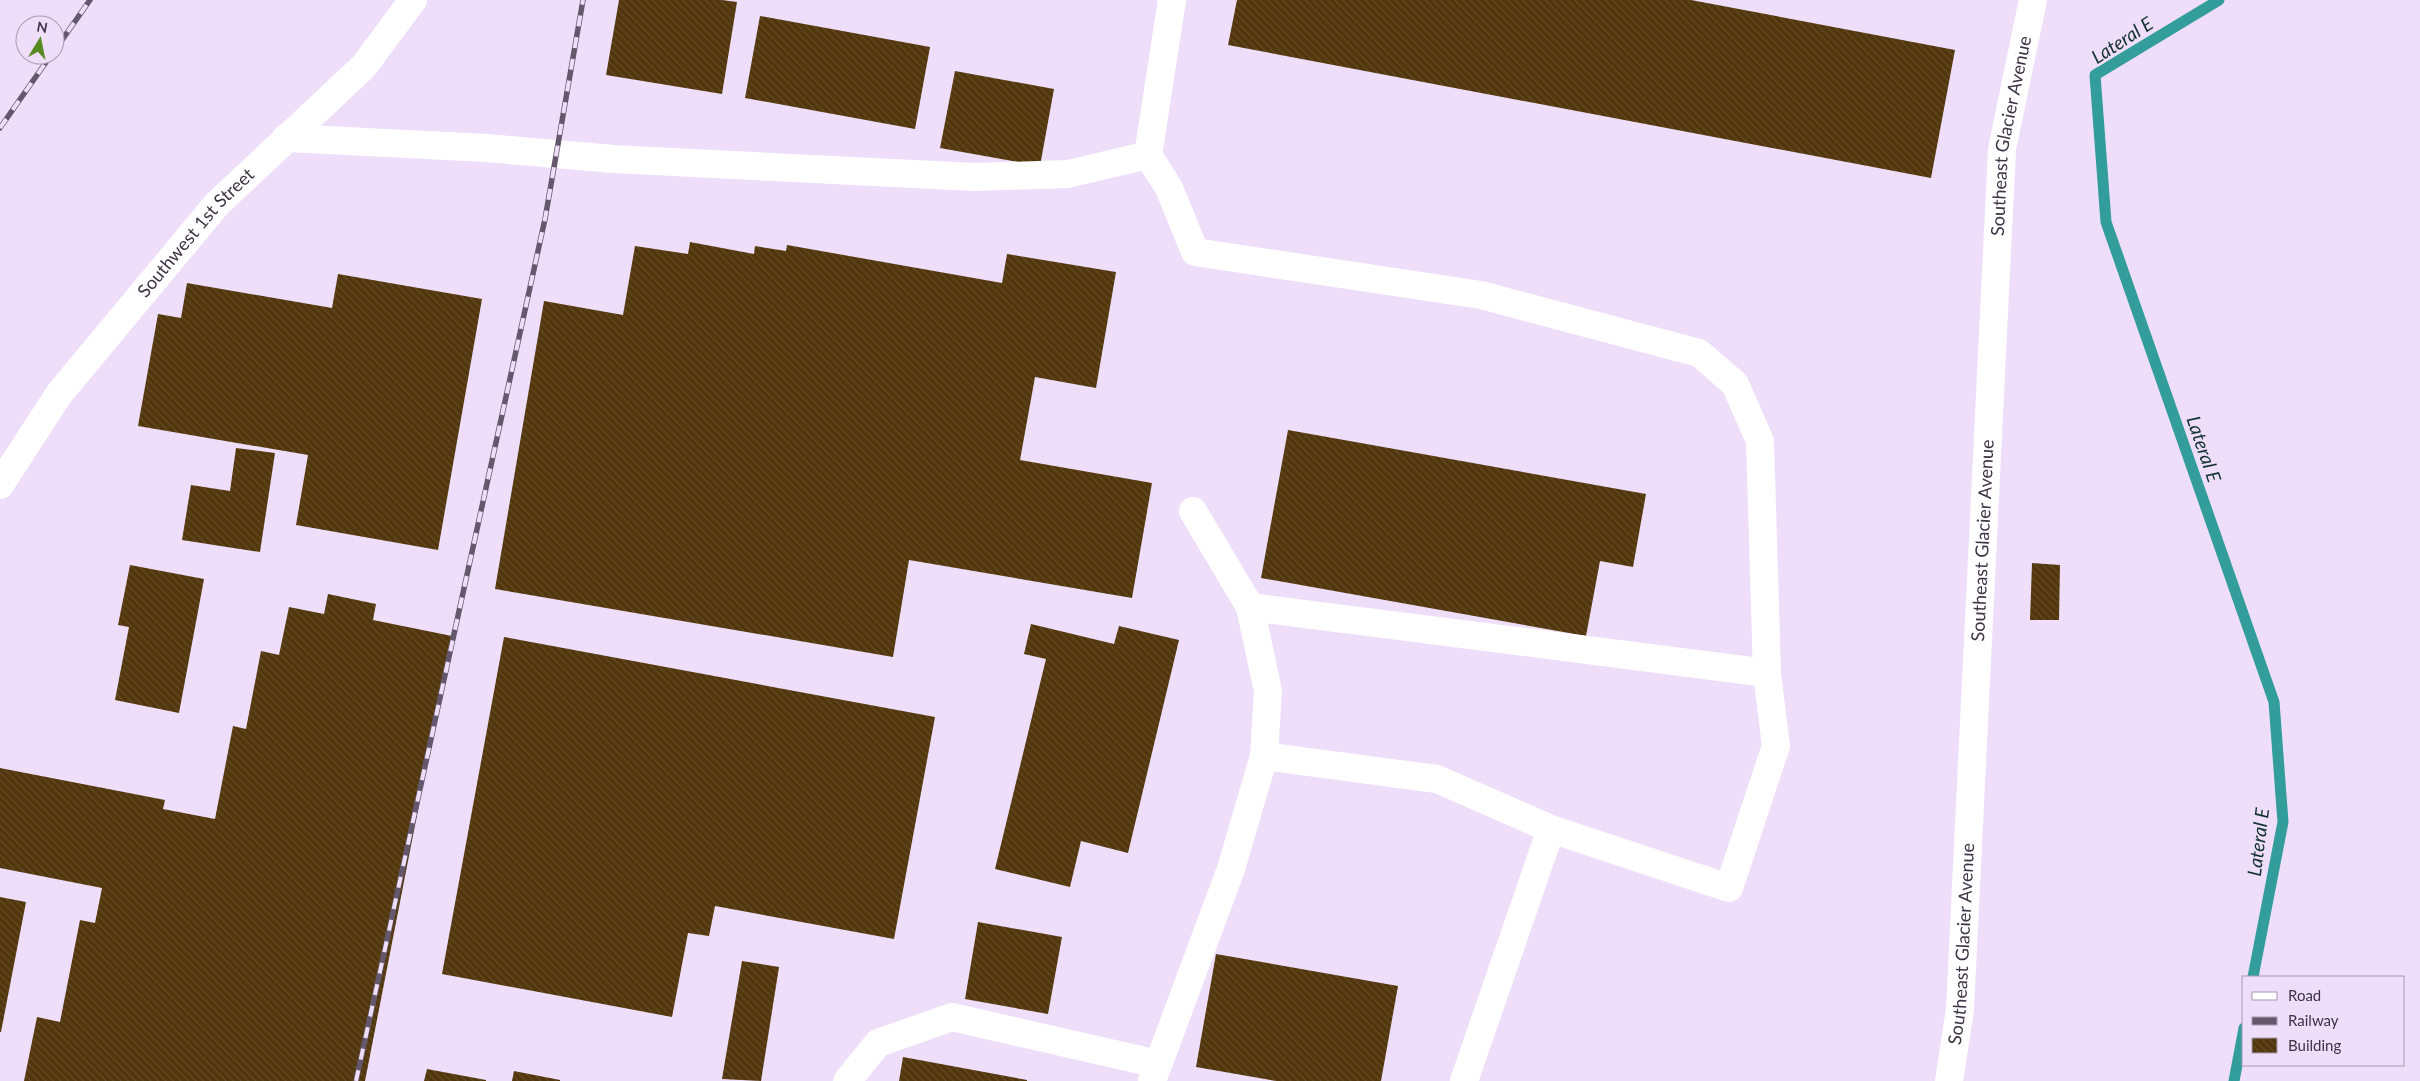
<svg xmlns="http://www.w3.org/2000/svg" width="2420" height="1081" font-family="Lato,sans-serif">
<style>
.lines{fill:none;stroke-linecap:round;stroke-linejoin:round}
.stream{stroke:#329d9a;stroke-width:11}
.building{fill:url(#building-back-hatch)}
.minor{stroke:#fff;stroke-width:28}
.rail-casing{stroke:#64586c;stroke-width:5.5}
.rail{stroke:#efdefa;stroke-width:4;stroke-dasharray:11;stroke-linecap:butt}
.labels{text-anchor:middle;stroke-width:5;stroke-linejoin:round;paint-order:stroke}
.street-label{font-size:18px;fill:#3e3345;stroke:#efdefa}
.water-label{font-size:19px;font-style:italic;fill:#123231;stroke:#efdefa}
</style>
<defs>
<pattern id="building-back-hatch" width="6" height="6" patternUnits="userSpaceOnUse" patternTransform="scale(1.25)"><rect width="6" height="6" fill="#52360c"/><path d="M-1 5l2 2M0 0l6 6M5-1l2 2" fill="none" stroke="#634b28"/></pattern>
</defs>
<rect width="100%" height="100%" fill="#efdefa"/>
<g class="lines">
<path class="stream" d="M 2219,0 L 2095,75 L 2106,222 L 2274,702 L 2283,822 L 2253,977
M 2234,1081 L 2244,1028"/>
</g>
<path class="building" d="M 619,0 L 722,0 L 737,2 L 722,94 L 606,75 Z
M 1237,0 L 1691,0 L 1955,50 L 1931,178 L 1228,45 Z
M 760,16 L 930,47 L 915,129 L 745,98 Z
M 955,71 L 1054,89 L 1040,166 L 940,148 Z
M 690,242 L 754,254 L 755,246 L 786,251 L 787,245 L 1002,283 L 1007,254 L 1116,272 L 1096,388 L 1035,377 L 1020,460 L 1152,483 L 1132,598 L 909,560 L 893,657 L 495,589 L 544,301 L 623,315 L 635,246 L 688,254 Z
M 338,274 L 482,299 L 438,550 L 296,525 L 308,455 L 138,426 L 158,314 L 181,318 L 187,283 L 332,308 Z
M 1288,430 L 1646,494 L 1633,567 L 1600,561 L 1586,636 L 1261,578 Z
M 236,448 L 275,453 L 260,552 L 182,540 L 191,485 L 230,491 Z
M 2032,563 L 2060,565 L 2059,620 L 2030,620 Z
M 130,565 L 204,579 L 179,713 L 115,700 L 129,627 L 118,625 Z
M 328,594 L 376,604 L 373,620 L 452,636 L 365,1081 L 24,1081 L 37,1017 L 60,1022 L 80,920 L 95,923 L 102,888 L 0,868 L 0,768 L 165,800 L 163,809 L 215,819 L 233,726 L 246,729 L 261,651 L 279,655 L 289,607 L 324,614 Z
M 1031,624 L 1114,644 L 1119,626 L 1179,640 L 1128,853 L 1081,841 L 1070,887 L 995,869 L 1046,659 L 1024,654 Z
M 504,637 L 935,717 L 894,939 L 715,906 L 709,936 L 688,933 L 672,1017 L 442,974 Z
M 0,897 L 26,902 L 1,1032 L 0,1032 Z
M 978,922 L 1062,937 L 1048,1014 L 965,999 Z
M 1216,954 L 1398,986 L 1381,1081 L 1276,1081 L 1196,1067 Z
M 742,961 L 779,967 L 761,1081 L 722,1079 Z
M 903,1057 L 1027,1080 L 1027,1081 L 899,1081 Z
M 427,1069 L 486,1080 L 486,1081 L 424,1081 Z
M 514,1071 L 560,1080 L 560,1081 L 512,1081 Z"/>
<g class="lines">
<g class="minor">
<path d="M 286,138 L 487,148 L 613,159 L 975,177 L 1068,174 L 1148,155 L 1172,0"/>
<path d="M 1148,155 L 1169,188 L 1195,252 L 1481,295 L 1699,353 L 1735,384 L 1760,441 L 1767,673 L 1250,607"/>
<path id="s1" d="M 0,485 L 59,394 L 217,204 L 364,66 L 413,0"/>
<path d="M 1264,756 L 1437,779 L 1551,829 L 1464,1081"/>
<path d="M 1551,829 L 1729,888 L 1776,746 L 1767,673"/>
<path d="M 847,1081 L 878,1043 L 952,1017 L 1158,1064"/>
<path d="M 1152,1081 L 1231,869 L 1264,756 L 1268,691 L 1250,607 L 1193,511"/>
<path id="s2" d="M 1949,1081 L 1960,1009 L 2002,149 L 2033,0"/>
</g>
<g class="rail-casing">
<path id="rail" d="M 55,50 L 90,0
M 0,128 L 51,55
M 356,1081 L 545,219 L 583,0"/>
</g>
<use href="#rail" class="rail"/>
</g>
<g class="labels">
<g class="street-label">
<text dy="6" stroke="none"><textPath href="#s2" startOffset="948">Southeast Glacier Avenue</textPath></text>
<text dy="6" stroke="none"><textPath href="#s1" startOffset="320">Southwest 1st Street</textPath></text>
<text dy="6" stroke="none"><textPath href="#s2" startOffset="542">Southeast Glacier Avenue</textPath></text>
<text dy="6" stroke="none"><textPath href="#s2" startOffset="138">Southeast Glacier Avenue</textPath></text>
</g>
<g class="water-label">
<text transform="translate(2122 40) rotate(-33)" y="7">Lateral E</text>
<text transform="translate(2204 449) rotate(71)" y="7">Lateral E</text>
<text transform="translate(2258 842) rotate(-83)" y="7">Lateral E</text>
</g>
</g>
<rect x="2242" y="976" width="162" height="90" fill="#efdefa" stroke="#a89ab2"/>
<rect x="2252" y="992" width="25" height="8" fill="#ffffff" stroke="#a89ab2"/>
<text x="2288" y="1001" font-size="15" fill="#3e3345">Road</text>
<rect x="2252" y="1017" width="25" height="8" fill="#64586c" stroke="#a89ab2"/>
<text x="2288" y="1026" font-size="15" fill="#3e3345">Railway</text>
<rect x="2252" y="1038" width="25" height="15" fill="url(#building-back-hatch)" stroke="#a89ab2"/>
<text x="2288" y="1051" font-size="15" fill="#3e3345">Building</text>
<g transform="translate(40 40) rotate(10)"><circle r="24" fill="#efdefa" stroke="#a89ab2"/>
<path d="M0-4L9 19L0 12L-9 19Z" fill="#578a20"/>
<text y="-8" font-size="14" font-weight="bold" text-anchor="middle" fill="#3e3345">N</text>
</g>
</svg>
